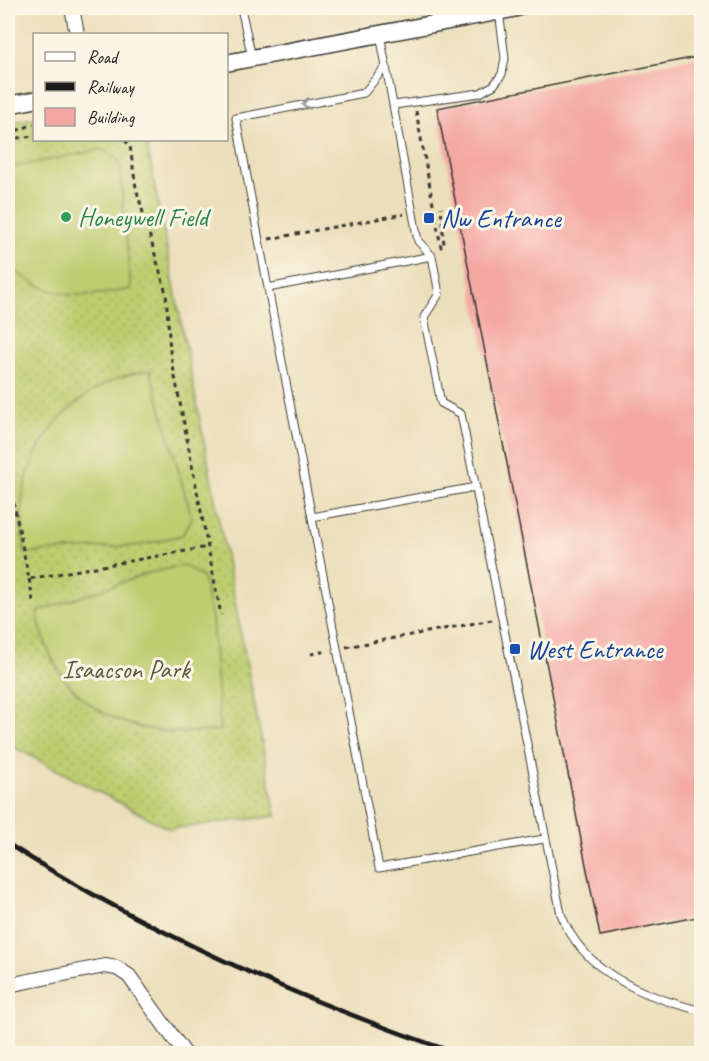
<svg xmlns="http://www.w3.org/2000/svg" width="709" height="1061" font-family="Caveat,sans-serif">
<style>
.grass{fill:url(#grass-dots);stroke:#6c7446;stroke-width:1.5}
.pitch{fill:#bdcd70;stroke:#6c7446;stroke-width:1.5}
.building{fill:#f4a8a4}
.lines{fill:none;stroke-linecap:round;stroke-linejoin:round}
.service-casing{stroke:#3b3934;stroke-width:9}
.minor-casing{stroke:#3b3934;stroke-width:16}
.tertiary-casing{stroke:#3b3934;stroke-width:19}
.path{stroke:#3b3934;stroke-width:3;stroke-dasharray:4.5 4.5;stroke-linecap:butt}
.service{stroke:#fff;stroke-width:7}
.minor{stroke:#fff;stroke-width:14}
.tertiary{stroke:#fff;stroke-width:16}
.rail{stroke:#1c1c1c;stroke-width:4.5}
.oneway{stroke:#999}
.leisure-dot{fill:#2e9e5b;stroke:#fcf5e5;stroke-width:2}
.transit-dot{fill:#1a4fb4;stroke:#fcf5e5;stroke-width:2}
.labels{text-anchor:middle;stroke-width:6;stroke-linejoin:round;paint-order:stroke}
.leisure-label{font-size:26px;fill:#27864d;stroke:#fcf5e5;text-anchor:start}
.transit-label{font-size:26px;fill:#164399;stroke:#fcf5e5;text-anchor:start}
.park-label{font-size:26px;fill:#545a39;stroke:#fcf5e5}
</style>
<defs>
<pattern id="grass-dots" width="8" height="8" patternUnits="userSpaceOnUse" patternTransform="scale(1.5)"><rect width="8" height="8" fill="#bdcd70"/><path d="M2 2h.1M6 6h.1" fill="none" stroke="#a2af60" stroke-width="1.8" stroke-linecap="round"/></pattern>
</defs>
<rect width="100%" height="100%" fill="#fcf5e5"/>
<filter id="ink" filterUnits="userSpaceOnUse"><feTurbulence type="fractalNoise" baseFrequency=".0167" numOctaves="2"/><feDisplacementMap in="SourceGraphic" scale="12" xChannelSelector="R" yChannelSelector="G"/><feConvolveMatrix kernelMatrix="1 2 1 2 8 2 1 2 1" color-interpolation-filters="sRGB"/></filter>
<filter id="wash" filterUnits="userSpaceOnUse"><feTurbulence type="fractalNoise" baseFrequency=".008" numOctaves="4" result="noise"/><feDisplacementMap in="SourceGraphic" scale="24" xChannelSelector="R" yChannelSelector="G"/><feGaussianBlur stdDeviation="1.35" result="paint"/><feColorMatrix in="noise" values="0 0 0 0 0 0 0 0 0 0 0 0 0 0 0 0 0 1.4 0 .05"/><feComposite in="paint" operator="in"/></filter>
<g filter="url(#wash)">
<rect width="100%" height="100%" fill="#ebdeba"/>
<path class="grass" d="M 34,118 L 34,140 L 146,140 L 276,816 L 169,829 L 8,744 L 8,123 Z"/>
<path class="pitch" d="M 103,149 L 119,161 L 131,289 C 81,299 49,300 8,265 L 8,168 Z
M 150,370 L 192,519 L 182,535 L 141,545 L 25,553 C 23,536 20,519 22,502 C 30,435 83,380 150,370 Z
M 184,565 L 203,578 L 212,619 L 220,730 C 129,742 55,708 37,612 L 149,573 Z"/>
<g id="blocks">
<path class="building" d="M 702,56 L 702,916 L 600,936 L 437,108 Z"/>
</g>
</g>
<g filter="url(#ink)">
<use href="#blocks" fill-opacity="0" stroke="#3b3934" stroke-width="1.5"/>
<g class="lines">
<g class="service-casing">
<path id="service" d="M 241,8 L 252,58
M 448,8 L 450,20
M 380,34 L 418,241 L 432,256 L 439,294 L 424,317 L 441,403 L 461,414 L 561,914 C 583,973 645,997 702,1011
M 386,66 L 364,93 L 236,118 L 268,288 L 432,256
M 394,105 L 480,93 L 494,85 L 502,74 L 505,58 L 499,11
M 268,288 L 379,868 L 544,839
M 312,517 L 476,487"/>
</g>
<g class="minor-casing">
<path id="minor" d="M 72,8 L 77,34
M 8,985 L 105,966 L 117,968 L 129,976 L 185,1054"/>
</g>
<g class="tertiary-casing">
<path id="tertiary" d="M 226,63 L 517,8
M 8,105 L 34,100"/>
</g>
<path class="path" d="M 416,111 L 441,247 L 444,246 L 441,207
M 8,134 L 34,124
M 8,139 L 34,136
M 125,140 L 130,146 L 136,188 L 166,293 L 170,351 L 221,615
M 269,239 L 404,214
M 8,475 L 29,579 L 208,547
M 29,579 L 34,605
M 346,647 L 492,620
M 311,654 L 327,651"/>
<use href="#service" class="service"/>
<use href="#minor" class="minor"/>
<use href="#tertiary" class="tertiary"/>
<path class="rail" d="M 8,844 C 147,932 303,1001 459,1054"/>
</g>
<defs><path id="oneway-chevron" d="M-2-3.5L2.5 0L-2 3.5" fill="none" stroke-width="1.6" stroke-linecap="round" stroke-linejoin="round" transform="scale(1.5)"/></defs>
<use class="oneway" href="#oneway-chevron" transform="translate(306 104) rotate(169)"/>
</g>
<circle class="leisure-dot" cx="66" cy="217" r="6"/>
<g class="transit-dot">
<rect x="423" y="212" width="12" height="12" rx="3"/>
<rect x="509" y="643" width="12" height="12" rx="3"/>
</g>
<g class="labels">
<g class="leisure-label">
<text x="78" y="226">Honeywell Field</text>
</g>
<g class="transit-label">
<text x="441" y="227">Nw Entrance</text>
<text x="527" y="658">West Entrance</text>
</g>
<g class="park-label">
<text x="126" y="678">Isaacson Park</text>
</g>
</g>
<rect width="709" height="1061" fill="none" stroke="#fcf5e5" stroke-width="30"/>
<rect x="33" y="33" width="195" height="108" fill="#fcf5e5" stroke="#a29e95" stroke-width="1.5"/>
<rect x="45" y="52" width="30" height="9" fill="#ffffff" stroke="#a29e95" stroke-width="1.5"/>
<text x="87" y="63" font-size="18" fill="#1c1c1c">Road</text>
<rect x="45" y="82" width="30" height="9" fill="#1c1c1c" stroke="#a29e95" stroke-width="1.5"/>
<text x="87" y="93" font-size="18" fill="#1c1c1c">Railway</text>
<rect x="45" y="108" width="30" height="18" fill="#f4a8a4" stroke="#a29e95" stroke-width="1.5"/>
<text x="87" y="123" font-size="18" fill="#1c1c1c">Building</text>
</svg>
